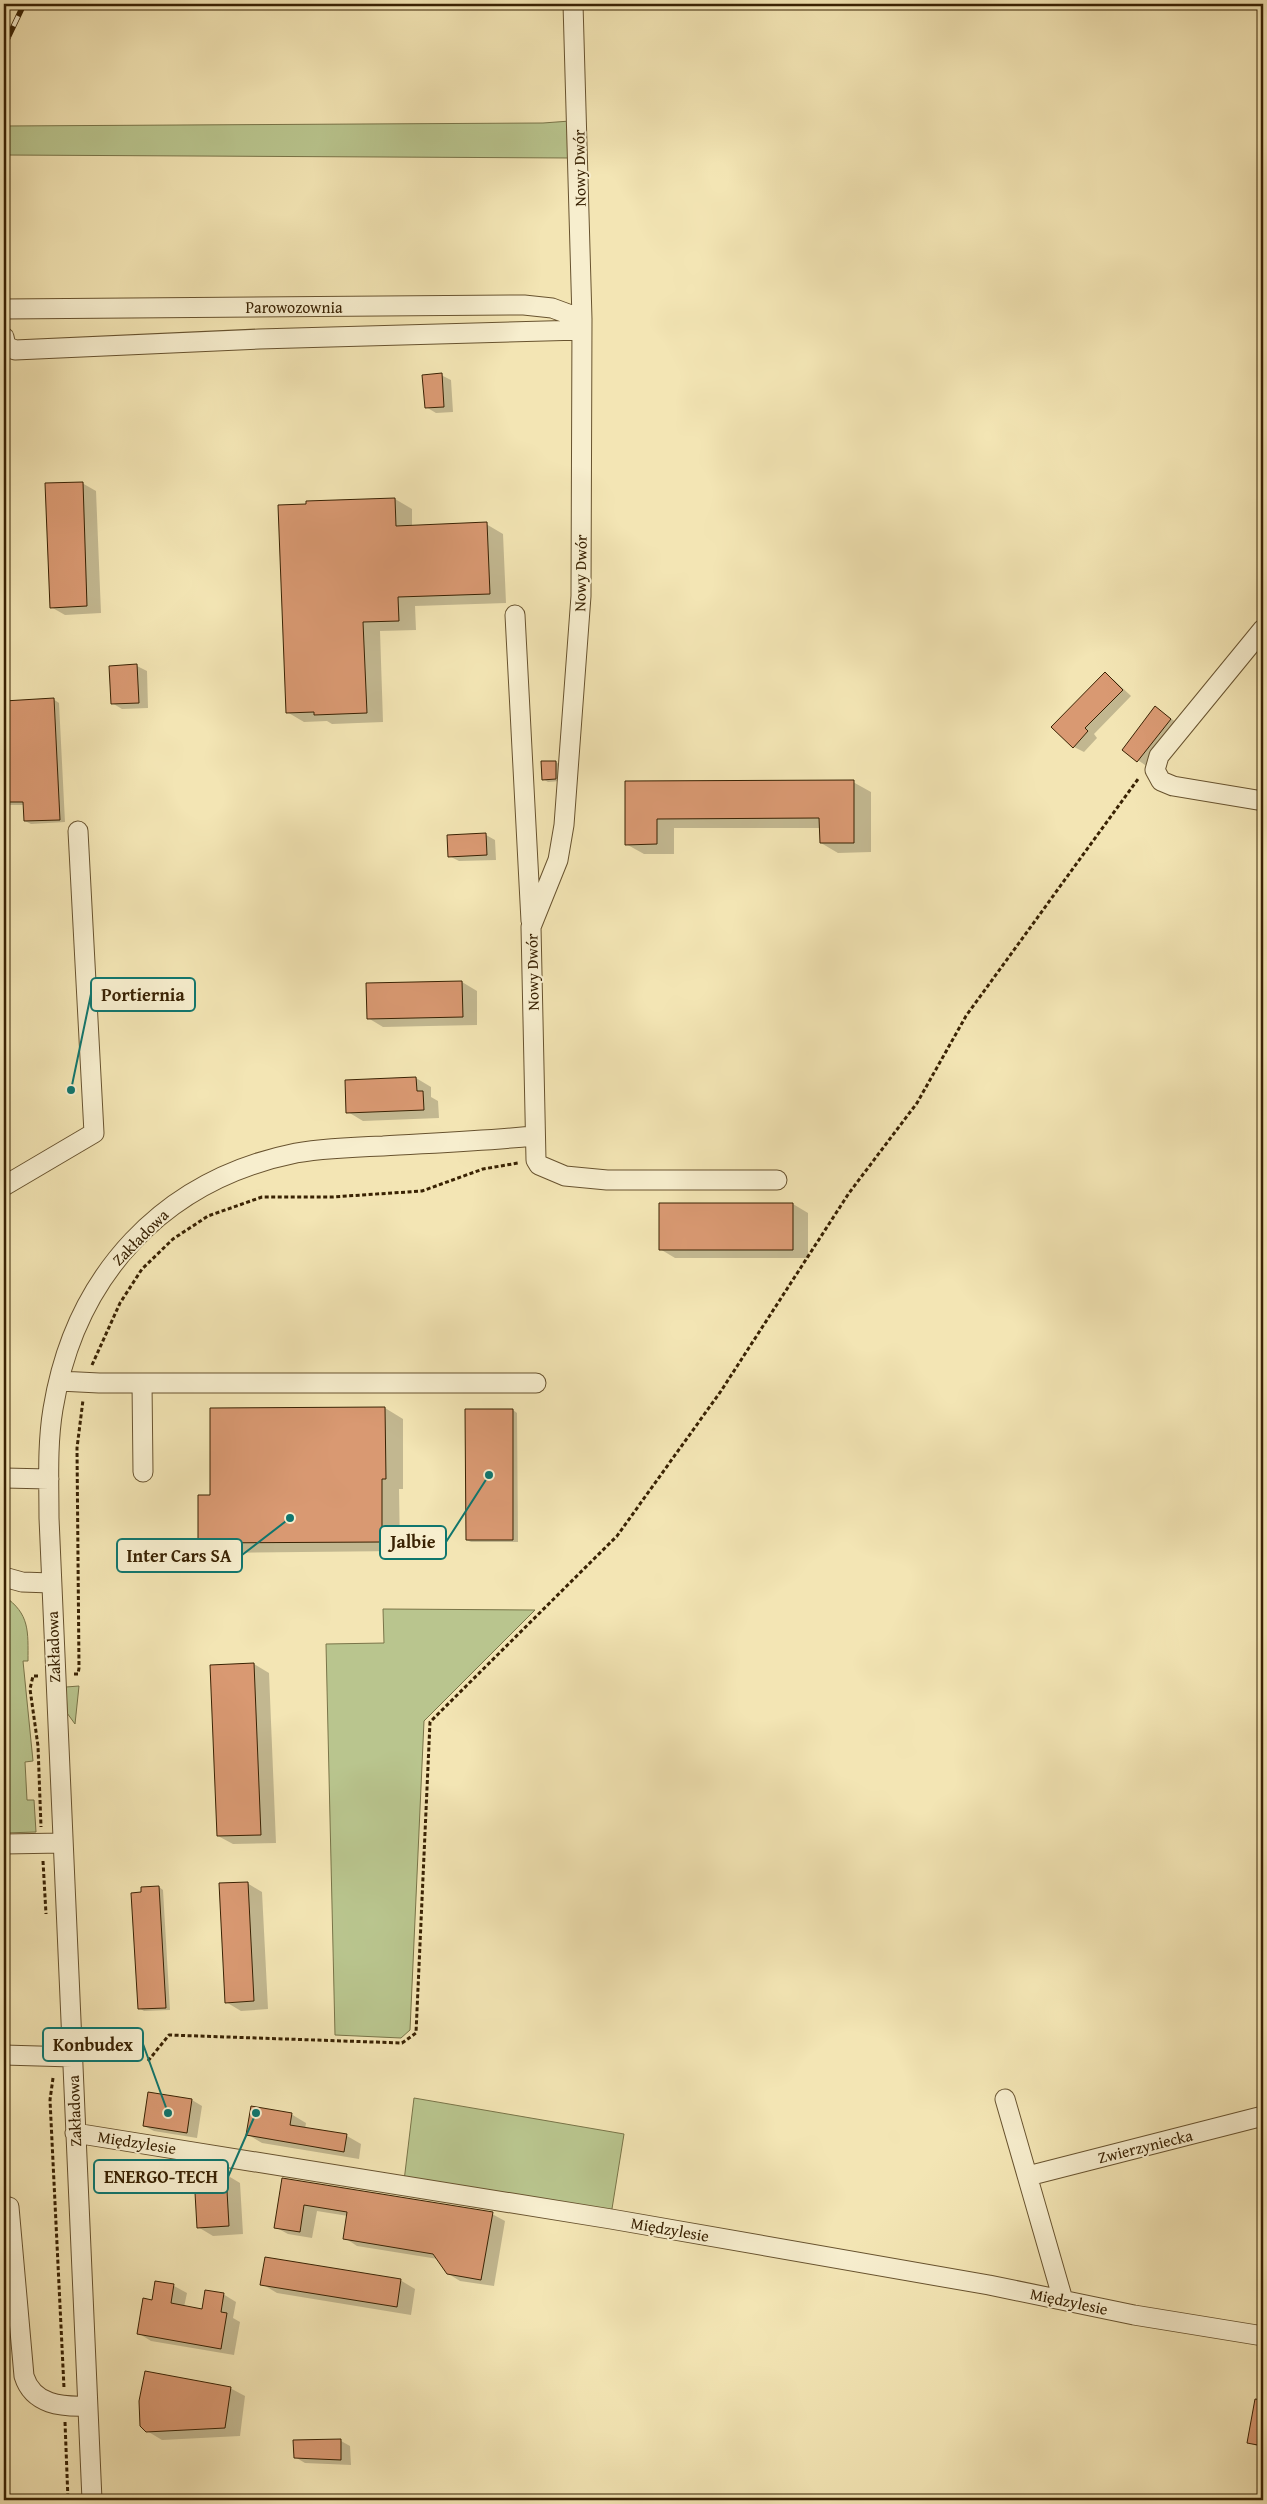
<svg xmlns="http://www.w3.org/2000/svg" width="1267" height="2504" font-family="'Gentium Book Plus',serif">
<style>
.green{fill:#b9c58e;stroke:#797448}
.shadow{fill:#0003}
.building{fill:#d99972;stroke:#392203}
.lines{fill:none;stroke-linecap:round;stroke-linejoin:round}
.minor-casing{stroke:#68532f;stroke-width:21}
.path{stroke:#392203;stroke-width:3;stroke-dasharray:4 2.5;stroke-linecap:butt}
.minor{stroke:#f7eece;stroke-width:19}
.rail-casing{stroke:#392203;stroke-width:5.5}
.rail{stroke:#f7eece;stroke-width:4;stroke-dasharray:11;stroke-linecap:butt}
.labels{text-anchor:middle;stroke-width:4;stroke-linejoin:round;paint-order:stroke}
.street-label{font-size:16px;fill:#392203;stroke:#f7eece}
.leader{fill:none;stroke:#0f766e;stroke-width:2}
.callout-dot{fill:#0f766e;stroke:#f7eece;stroke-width:2}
.callout{fill:#f7eece;stroke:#0f766e;stroke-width:2}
.callout-label{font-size:18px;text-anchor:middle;font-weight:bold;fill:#392203}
</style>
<rect width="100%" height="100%" fill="#f3e5b4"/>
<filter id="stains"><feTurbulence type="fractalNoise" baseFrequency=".004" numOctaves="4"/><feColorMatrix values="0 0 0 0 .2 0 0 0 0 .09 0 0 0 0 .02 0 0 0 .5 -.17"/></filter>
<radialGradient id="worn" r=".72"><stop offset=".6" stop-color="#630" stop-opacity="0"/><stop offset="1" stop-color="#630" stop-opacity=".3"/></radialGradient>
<path class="green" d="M 570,121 L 571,158 L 4,155 L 4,126 L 543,123 Z
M 4,1596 C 30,1614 28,1631 28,1661 L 23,1661 L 33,1761 L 25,1762 L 27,1800 L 34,1800 L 36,1832 L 4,1833 Z
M 383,1609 L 535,1610 L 424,1721 L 410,2030 L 401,2038 L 335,2035 L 326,1644 L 384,1643 Z
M 79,1686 L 75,1724 L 67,1713 L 66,1687 Z
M 414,2098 L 624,2134 L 611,2215 L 404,2181 Z"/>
<path class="shadow" d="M 441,375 L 451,380 L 453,412 L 436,413 L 426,407 Z
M 82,483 L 96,491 L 101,613 L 65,615 L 51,607 Z
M 395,499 L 412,509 L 412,526 L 486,524 L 503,534 L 506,603 L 415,606 L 416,630 L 380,631 L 383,722 L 332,724 L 327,721 L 304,722 L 287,712 Z
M 4,661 L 9,665 L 10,702 L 53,699 L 59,703 L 65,822 L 31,824 L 25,821 L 24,805 L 4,805 Z
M 137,666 L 147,671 L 148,708 L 122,709 L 112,703 Z
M 1105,674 L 1114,680 L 1131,696 L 1094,734 L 1097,738 L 1084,752 L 1074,747 Z
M 1156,708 L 1180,725 L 1148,767 L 1123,750 Z
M 556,762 L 560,765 L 560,781 L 548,782 L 543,779 Z
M 853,782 L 871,792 L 871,852 L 838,853 L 821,843 L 821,828 L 674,828 L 674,854 L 644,854 L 626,844 L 626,783 Z
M 486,835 L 495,840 L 496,860 L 459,861 L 449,856 Z
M 462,982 L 477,991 L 477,1025 L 383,1027 L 368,1018 Z
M 416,1078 L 431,1087 L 431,1097 L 438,1101 L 439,1118 L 363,1121 L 348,1112 Z
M 793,1204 L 808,1213 L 808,1258 L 675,1258 L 660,1249 Z
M 385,1408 L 403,1419 L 403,1489 L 399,1489 L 400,1551 L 217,1553 L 199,1542 L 211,1496 L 211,1409 Z
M 513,1410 L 517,1413 L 518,1542 L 471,1542 L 467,1540 Z
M 254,1664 L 269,1673 L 276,1843 L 233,1844 L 218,1836 Z
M 247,1883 L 262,1892 L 268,2009 L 241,2011 L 226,2002 Z
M 159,1887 L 163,1890 L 170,2010 L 144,2011 L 139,2008 Z
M 149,2093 L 192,2100 L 202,2106 L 197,2138 L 154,2131 L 144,2126 Z
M 291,2114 L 306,2123 L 305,2129 L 347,2136 L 361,2144 L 359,2159 L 262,2143 L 247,2134 Z
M 225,2174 L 240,2183 L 243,2234 L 213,2236 L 198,2227 Z
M 283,2179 L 492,2214 L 505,2221 L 494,2286 L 460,2281 L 447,2273 L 438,2259 L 357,2246 L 345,2238 L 348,2216 L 317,2211 L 312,2238 L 288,2234 L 275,2227 Z
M 400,2280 L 415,2289 L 411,2315 L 277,2293 L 262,2284 Z
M 156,2283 L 174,2286 L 187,2293 L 184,2307 L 203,2310 L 223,2294 L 236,2302 L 233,2318 L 240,2322 L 234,2355 L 151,2341 L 138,2333 L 153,2301 Z
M 230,2388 L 245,2396 L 240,2436 L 162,2440 L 147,2431 Z
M 1253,2421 L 1263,2423 L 1263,2448 L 1249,2443 Z
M 341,2441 L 350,2446 L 351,2465 L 305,2463 L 295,2457 Z"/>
<path class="building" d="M 442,373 L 444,407 L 425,408 L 422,375 Z
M 83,482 L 87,606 L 50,608 L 45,483 Z
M 395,498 L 396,526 L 487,522 L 490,594 L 398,597 L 399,621 L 363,622 L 367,713 L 314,715 L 314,712 L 286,713 L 278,505 L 306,504 L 306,501 Z
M 137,664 L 139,703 L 111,704 L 109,666 Z
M 1105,672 L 1123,690 L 1085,728 L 1088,731 L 1073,748 L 1051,727 Z
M 54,698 L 60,820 L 24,821 L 23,802 L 4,802 L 4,701 Z
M 1155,706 L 1171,719 L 1137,762 L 1122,750 Z
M 541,761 L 556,761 L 556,779 L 542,780 Z
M 854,780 L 854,843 L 820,843 L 819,818 L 657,819 L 657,844 L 625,845 L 625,781 Z
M 486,833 L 487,855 L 448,857 L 447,835 Z
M 462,981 L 463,1017 L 367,1019 L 366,983 Z
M 416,1077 L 417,1091 L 423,1091 L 424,1110 L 346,1113 L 345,1080 Z
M 659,1203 L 793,1203 L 793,1250 L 659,1250 Z
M 385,1407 L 386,1479 L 382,1479 L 382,1542 L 198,1543 L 198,1495 L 210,1495 L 210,1408 Z
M 465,1409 L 513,1409 L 513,1540 L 466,1540 Z
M 254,1663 L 261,1835 L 217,1836 L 210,1665 Z
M 248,1882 L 254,2001 L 225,2003 L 219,1883 Z
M 159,1886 L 166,2008 L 138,2009 L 131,1893 L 141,1892 L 141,1887 Z
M 148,2092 L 192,2099 L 187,2133 L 143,2126 Z
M 251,2106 L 292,2113 L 290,2125 L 347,2134 L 344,2152 L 246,2135 Z
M 226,2173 L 229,2226 L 197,2228 L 194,2175 Z
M 282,2178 L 493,2212 L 481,2280 L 447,2274 L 433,2254 L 343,2239 L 347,2212 L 304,2205 L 300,2232 L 274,2228 Z
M 265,2257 L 401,2279 L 397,2307 L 260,2285 Z
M 155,2281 L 174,2284 L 171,2303 L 202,2309 L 205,2290 L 224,2293 L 221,2312 L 227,2313 L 221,2349 L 137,2334 L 143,2298 L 152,2300 Z
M 145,2371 L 231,2387 L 225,2428 L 146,2432 L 140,2426 L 139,2401 Z
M 1255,2399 L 1263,2400 L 1263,2446 L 1247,2443 Z
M 341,2439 L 341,2460 L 294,2458 L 293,2440 Z"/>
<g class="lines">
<g class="minor-casing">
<path id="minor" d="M 573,4 L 582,319 L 581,596 L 564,825 L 558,860 L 531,927 L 536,1160 L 539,1165 L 565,1176 L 607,1180 L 777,1180
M 4,309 L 524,305 L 552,308 L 582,319
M 4,337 L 6,346 L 15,350 L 259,339 L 582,330
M 515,615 L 531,921
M 1263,629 L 1159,756 L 1155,770 L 1161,781 L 1173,786 L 1263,801
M 4,1186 L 94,1133 L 78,831
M 59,1381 L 99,1383 L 536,1383
M 142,1383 L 143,1472
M 4,1478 L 49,1479
M 4,1577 L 22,1582 L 51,1583
M 4,1844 L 62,1843
M 4,2055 L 72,2057
M 1005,2099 L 1063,2300
M 75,2133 L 611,2219 L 989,2285 L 1134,2315 L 1263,2336
M 1028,2176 L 1263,2116
M 4,2206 L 9,2207 L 24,2376 C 33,2405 62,2407 87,2406
M 92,2500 L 49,1518 C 49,1482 47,1445 53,1409 C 75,1275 163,1180 296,1153 C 325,1148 354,1147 383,1146 C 433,1143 484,1141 534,1136"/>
</g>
<path class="path" d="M 92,1365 L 120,1303 L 142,1269 L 173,1239 L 208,1216 L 262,1197 L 332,1197 L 422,1191 L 483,1169 L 518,1163
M 74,1674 L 78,1674 L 79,1668 L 77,1448 L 83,1400
M 38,1676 L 33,1676 L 30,1689 L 38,1746 L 41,1827
M 43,1861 L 46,1914
M 148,2061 L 169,2035 L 402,2043 L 416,2033 L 430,1722 L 617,1536 L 721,1391 L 849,1193 L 917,1103 L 966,1016 L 1138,779
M 53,2078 L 50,2100 L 64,2388
M 65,2422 L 68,2500"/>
<use href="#minor" class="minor"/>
<g class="rail-casing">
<path id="rail" d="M 4,46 L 24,4"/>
</g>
<use href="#rail" class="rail"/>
</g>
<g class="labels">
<g class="street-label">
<text transform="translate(579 168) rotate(-91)" y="6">Nowy Dwór</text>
<text x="294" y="313">Parowozownia</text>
<text transform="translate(580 573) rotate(-89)" y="6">Nowy Dwór</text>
<text transform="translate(532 972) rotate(-91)" y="6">Nowy Dwór</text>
<text transform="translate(140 1237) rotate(-45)" y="6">Zakładowa</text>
<text transform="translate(53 1647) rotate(-92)" y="6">Zakładowa</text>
<text transform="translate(74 2111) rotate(-92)" y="6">Zakładowa</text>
<text transform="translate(137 2142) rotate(9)" y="6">Międzylesie</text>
<text transform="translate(1145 2146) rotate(-14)" y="6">Zwierzyniecka</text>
<text transform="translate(670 2229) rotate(10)" y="6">Międzylesie</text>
<text transform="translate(1069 2301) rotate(12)" y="6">Międzylesie</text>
</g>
</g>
<path class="leader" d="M71 1090L91 994M489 1475L446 1542M290 1518L242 1555M168 2113L143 2044M256 2113L228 2177"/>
<g class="callout-dot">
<circle cx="71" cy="1090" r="5"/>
<circle cx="489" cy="1475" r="5"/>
<circle cx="290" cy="1518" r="5"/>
<circle cx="168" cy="2113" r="5"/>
<circle cx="256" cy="2113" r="5"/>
</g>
<g class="callout">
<rect x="91" y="978" width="104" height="33" rx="5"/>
<rect x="380" y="1526" width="66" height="33" rx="5"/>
<rect x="117" y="1539" width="125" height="33" rx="5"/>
<rect x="43" y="2028" width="100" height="33" rx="5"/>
<rect x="94" y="2160" width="134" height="33" rx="5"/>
</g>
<g class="callout-label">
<text x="143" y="1001">Portiernia</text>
<text x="413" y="1548">Jalbie</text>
<text x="179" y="1562">Inter Cars SA</text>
<text x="93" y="2051">Konbudex</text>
<text x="161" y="2183">ENERGO-TECH</text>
</g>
<rect width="1267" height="2504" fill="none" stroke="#f3e5b4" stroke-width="20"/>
<rect x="5" y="5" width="1257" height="2494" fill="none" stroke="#392203" stroke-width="2.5"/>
<rect x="10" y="10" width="1247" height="2484" fill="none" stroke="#392203"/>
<rect width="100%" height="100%" filter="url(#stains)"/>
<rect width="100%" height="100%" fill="url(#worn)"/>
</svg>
